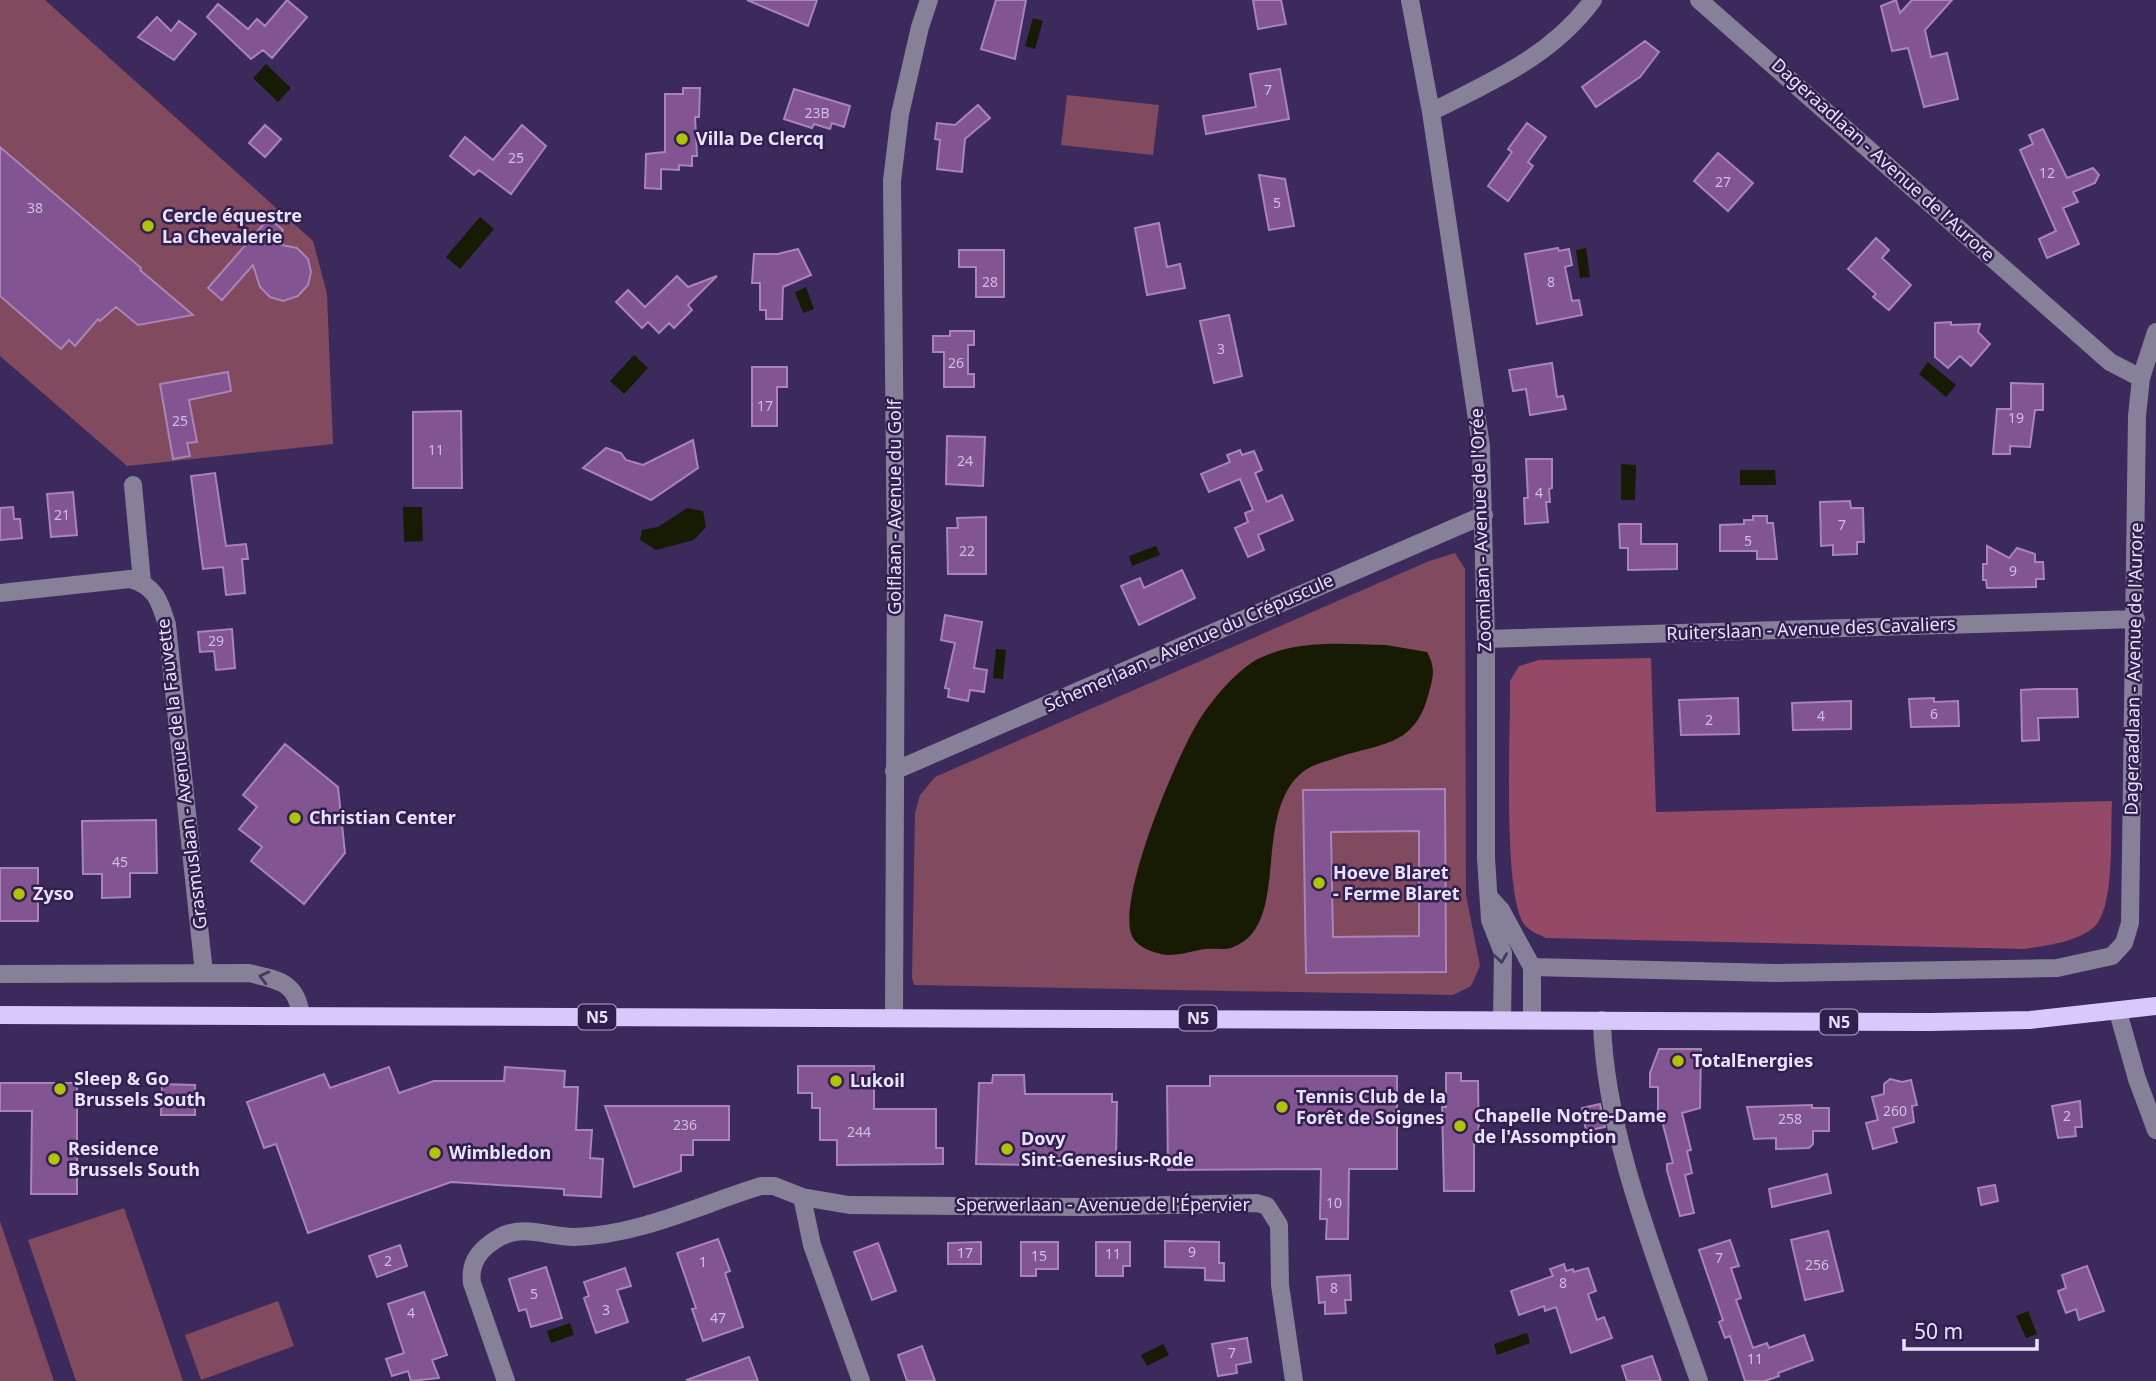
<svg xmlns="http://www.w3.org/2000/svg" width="2156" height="1381" font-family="'Noto Sans',sans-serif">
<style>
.green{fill:#824a5e}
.forest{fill:#944966}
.water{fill:#181b03}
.building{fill:#825491;stroke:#a984b6;stroke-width:2;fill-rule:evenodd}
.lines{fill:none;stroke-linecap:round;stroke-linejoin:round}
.minor{stroke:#868098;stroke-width:18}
.major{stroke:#d7c9fc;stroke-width:18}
.oneway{stroke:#463861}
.poi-dot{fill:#b0c502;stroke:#31204f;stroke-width:2.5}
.labels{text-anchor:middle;stroke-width:5;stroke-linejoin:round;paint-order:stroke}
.number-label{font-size:14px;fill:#cebee0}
.shield{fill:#31204f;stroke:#b1a8c7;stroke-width:2}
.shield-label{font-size:16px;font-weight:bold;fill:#e8e2fa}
.poi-label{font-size:18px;font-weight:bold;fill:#e8e2fa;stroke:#31204f;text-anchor:start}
.street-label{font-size:18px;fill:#e8e2fa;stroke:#31204f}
</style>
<rect width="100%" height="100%" fill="#3b2a5b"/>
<path class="green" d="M 0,0 L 45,0 L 313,241 L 327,294 L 333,444 L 127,466 L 0,356 Z
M 1067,95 L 1159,105 L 1153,155 L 1061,145 Z
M 1455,553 L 1465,569 L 1466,895 L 1480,966 L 1471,986 L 1453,995 L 914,985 L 912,978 L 915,813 L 920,795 L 935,777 L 1429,561 Z
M 124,1208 L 183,1381 L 76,1381 L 28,1240 Z
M 0,1221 L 54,1381 L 0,1381 Z
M 278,1301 L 294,1346 L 201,1380 L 185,1335 Z"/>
<path class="forest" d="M 1651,658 L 1656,812 L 2112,801 C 2110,830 2116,910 2093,928 C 2074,943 2047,945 2025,949 L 1546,938 C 1538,934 1529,931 1524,924 C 1502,892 1511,728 1510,681 L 1519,666 L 1539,660 Z"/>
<path class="water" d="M 1033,18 L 1043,21 L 1035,49 L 1025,46 Z
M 266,64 L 291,88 L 278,102 L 253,78 Z
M 480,217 L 494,229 L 460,269 L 446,257 Z
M 1586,248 L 1590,277 L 1580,278 L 1576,250 Z
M 806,287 L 814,309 L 803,313 L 795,292 Z
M 634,355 L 648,368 L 624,394 L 610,381 Z
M 1928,362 L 1956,385 L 1946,397 L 1919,374 Z
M 1621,464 L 1636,465 L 1635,500 L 1621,500 Z
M 1740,470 L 1775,470 L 1776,485 L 1740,485 Z
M 403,507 L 422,507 L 423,541 L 404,542 Z
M 687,508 L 703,511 L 706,527 L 694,540 L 656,550 L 640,540 L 642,530 L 658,527 Z
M 1156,546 L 1160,555 L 1132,566 L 1129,556 Z
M 1386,645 L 1427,652 C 1435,666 1434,676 1429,692 C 1415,749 1380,742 1333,759 C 1324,762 1312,765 1304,771 C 1249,813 1294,927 1231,948 C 1223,950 1213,948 1205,949 C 1192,951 1182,955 1168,955 C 1157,954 1137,948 1132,936 C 1116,899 1176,758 1198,722 C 1211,701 1234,673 1256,660 C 1295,639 1343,644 1386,645 Z
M 996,649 L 1006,650 L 1003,679 L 993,678 Z
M 2028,1311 L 2037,1334 L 2026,1338 L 2016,1316 Z
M 570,1323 L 574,1335 L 551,1343 L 547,1331 Z
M 1527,1333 L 1530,1343 L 1497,1355 L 1494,1344 Z
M 1163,1344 L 1169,1355 L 1147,1366 L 1141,1355 Z"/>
<path class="building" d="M 287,0 L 307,17 L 272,58 L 263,50 L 251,59 L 207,17 L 218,4 L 248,29 L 257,19 L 265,26 Z
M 747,0 L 817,0 L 808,26 Z
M 996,0 L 1026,0 L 1015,59 L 981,49 Z
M 1253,0 L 1281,0 L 1286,24 L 1258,29 Z
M 1896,0 L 1900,13 L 1912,0 L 1952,0 L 1925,30 L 1931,57 L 1947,53 L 1958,99 L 1924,107 L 1908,48 L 1892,51 L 1881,6 Z
M 157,17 L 171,31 L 179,21 L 196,34 L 174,60 L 138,37 Z
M 1645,41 L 1659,52 L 1640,77 L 1596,107 L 1582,87 Z
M 1280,69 L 1289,119 L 1206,134 L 1203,116 L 1256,107 L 1250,74 Z
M 683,88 L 700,88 L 699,117 L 695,117 L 697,156 L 692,156 L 692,166 L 679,165 L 679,170 L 661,169 L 661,189 L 645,188 L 646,154 L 665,152 L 665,94 L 683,94 Z
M 794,89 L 850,106 L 844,127 L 832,123 L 830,129 L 814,124 L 812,128 L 784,119 Z
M 978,105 L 990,118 L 965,139 L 962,172 L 937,169 L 940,140 L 935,139 L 937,123 L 955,125 Z
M 1527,123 L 1546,137 L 1528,162 L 1533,166 L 1508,201 L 1488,186 L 1512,152 L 1508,149 Z
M 265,125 L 281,139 L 265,157 L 249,143 Z
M 522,125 L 546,146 L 511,194 L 479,170 L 474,175 L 450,156 L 465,137 L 493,160 Z
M 2043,129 L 2067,178 L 2093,168 L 2099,175 L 2095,183 L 2073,192 L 2078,202 L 2063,208 L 2079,244 L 2047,258 L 2039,239 L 2056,231 L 2020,150 L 2033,144 L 2029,135 Z
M 0,147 L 141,268 L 140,270 L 193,315 L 138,325 L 116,307 L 100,321 L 98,319 L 75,346 L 69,340 L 61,349 L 0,296 Z
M 1718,153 L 1753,183 L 1728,211 L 1694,181 Z
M 1259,175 L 1285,179 L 1294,226 L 1269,230 Z
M 269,218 L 283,230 L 272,243 L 297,248 L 308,259 L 311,272 L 308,285 L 298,296 L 283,301 L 270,297 L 260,287 L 253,265 L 222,300 L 208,288 Z
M 1159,223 L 1167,267 L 1180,264 L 1185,288 L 1147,295 L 1135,228 Z
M 1876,238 L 1889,250 L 1882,258 L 1911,285 L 1889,310 L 1873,297 L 1876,294 L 1848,269 Z
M 1558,248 L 1559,251 L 1569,249 L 1572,265 L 1565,267 L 1572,301 L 1579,300 L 1582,315 L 1537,324 L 1525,254 Z
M 798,249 L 811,275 L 783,287 L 782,319 L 766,319 L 766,310 L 760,310 L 760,283 L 752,283 L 754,254 L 778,254 Z
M 959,250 L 1004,250 L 1004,297 L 976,297 L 976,267 L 959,267 Z
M 677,276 L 688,287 L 717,276 L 688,305 L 692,310 L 674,328 L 669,323 L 659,333 L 648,322 L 642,328 L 616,302 L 628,290 L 645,307 Z
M 1229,315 L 1242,376 L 1214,383 L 1200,321 Z
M 1951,322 L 1951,325 L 1980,324 L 1978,332 L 1990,344 L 1971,366 L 1960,356 L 1948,368 L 1935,357 L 1935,323 Z
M 950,331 L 974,331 L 974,345 L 968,345 L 968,374 L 974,374 L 974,387 L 944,387 L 944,352 L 933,352 L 933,336 L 950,336 Z
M 1552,363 L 1557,397 L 1563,396 L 1566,409 L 1530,415 L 1526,389 L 1513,391 L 1509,370 Z
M 752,367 L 787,367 L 787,387 L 777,387 L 777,426 L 752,426 Z
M 228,372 L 231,391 L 189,400 L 197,442 L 187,443 L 190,456 L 173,459 L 160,384 Z
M 2011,383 L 2043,384 L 2043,410 L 2035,410 L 2030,447 L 2010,446 L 2010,454 L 1993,454 L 1997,409 L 2011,409 Z
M 461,411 L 462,488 L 413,488 L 413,412 Z
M 947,436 L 985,437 L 983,486 L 946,484 Z
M 693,440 L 698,468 L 651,500 L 583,468 L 606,448 L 621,453 L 626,460 L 643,465 Z
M 1240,450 L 1242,455 L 1254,451 L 1262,470 L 1255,473 L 1267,502 L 1282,495 L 1293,520 L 1258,535 L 1264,550 L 1248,557 L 1235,528 L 1248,522 L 1245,513 L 1253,510 L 1240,479 L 1209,492 L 1201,474 L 1230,462 L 1227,455 Z
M 1526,459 L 1552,459 L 1552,488 L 1549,489 L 1550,502 L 1546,502 L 1548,522 L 1525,524 L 1524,498 L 1528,498 Z
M 215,473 L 226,546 L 246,544 L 248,559 L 242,559 L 245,593 L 226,595 L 223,567 L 203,569 L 191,476 Z
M 73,492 L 77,535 L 51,537 L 47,494 Z
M 1850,501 L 1851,508 L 1863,508 L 1864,542 L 1857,542 L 1857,554 L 1833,555 L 1833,545 L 1821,546 L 1820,502 Z
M 13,507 L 14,519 L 20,519 L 22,538 L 0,540 L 0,508 Z
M 1753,516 L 1767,516 L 1767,523 L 1773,523 L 1777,559 L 1757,559 L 1757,551 L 1720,551 L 1720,525 L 1744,524 L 1744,520 L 1753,520 Z
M 986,517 L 986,574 L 948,574 L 947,528 L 958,528 L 957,518 Z
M 1619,524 L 1641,524 L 1641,544 L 1677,544 L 1677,569 L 1628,570 L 1628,548 L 1620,548 Z
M 1987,546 L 2009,558 L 2017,548 L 2035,554 L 2035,562 L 2043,562 L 2044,579 L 2036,579 L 2036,587 L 1987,588 L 1986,580 L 1983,580 L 1983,564 L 1987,564 Z
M 1182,570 L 1195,598 L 1139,625 L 1121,586 L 1140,578 L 1144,588 Z
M 945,615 L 982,622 L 974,668 L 987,670 L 984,692 L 970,690 L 968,701 L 948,697 L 949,689 L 945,688 L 955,643 L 941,640 Z
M 232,629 L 235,668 L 216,670 L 214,651 L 200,652 L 198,632 Z
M 2038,689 L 2077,689 L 2078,717 L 2038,718 L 2039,740 L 2022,741 L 2021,690 Z
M 1738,698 L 1739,734 L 1681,735 L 1679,700 Z
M 1934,698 L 1934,702 L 1958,701 L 1959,726 L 1911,727 L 1909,699 Z
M 1851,701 L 1851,729 L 1793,730 L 1792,703 Z
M 285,744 L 338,787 L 345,853 L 304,904 L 251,861 L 262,847 L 239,829 L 257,807 L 243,795 Z
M 1445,789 L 1446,972 L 1306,973 L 1303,790 ZM 1419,831 L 1419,936 L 1333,937 L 1331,832 Z
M 156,820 L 157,873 L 130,873 L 130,897 L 102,898 L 102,874 L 83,874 L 82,821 Z
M 0,868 L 38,868 L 38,921 L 0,921 Z
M 1659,1049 L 1701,1049 L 1700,1108 L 1682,1113 L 1691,1150 L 1687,1151 L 1692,1173 L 1685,1175 L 1694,1213 L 1680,1216 L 1667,1170 L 1667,1164 L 1673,1163 L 1661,1117 L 1658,1117 L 1658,1087 L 1650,1087 L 1650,1073 Z
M 798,1066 L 874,1066 L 874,1109 L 936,1109 L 936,1148 L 943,1148 L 943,1164 L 837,1165 L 837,1140 L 820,1140 L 820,1108 L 812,1108 L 812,1093 L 798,1093 Z
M 389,1067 L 399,1093 L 434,1081 L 504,1081 L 505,1067 L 565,1071 L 564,1087 L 578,1087 L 576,1130 L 592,1130 L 590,1158 L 603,1159 L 601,1197 L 564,1195 L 564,1189 L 451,1182 L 308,1233 L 276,1144 L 264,1148 L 247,1102 L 324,1074 L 330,1088 Z
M 1446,1073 L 1461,1073 L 1461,1081 L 1478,1081 L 1479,1144 L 1474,1144 L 1474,1191 L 1444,1191 L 1442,1107 L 1446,1107 Z
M 993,1075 L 1024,1075 L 1025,1094 L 1112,1094 L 1112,1102 L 1117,1102 L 1116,1159 L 1103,1159 L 1103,1166 L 976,1164 L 979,1083 L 992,1083 Z
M 1210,1076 L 1397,1076 L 1397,1169 L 1349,1169 L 1348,1239 L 1326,1239 L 1327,1219 L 1320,1219 L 1321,1169 L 1168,1170 L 1167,1086 L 1210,1086 Z
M 1890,1079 L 1902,1082 L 1911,1080 L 1917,1105 L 1912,1106 L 1914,1122 L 1893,1128 L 1897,1142 L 1873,1149 L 1866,1123 L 1878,1120 L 1872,1097 L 1884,1094 L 1884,1084 Z
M 0,1083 L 77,1083 L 77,1194 L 31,1194 L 32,1111 L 0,1111 Z
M 162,1084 L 195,1085 L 195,1115 L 161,1115 Z
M 2080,1101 L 2082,1127 L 2075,1127 L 2076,1136 L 2058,1138 L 2052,1106 Z
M 1600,1104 L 1605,1127 L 1586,1131 L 1582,1108 Z
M 1812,1105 L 1812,1108 L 1829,1108 L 1829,1131 L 1813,1131 L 1813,1144 L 1809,1148 L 1776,1149 L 1776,1138 L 1754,1139 L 1747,1107 Z
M 605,1106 L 729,1106 L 729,1140 L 693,1140 L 693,1155 L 681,1155 L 681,1171 L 634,1187 Z
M 1827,1174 L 1831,1193 L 1772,1207 L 1769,1189 Z
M 1995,1185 L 1998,1201 L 1981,1205 L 1978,1188 Z
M 1828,1231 L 1843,1291 L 1805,1300 L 1791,1240 Z
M 718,1239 L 730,1271 L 725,1273 L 743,1327 L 703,1341 L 692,1309 L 696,1308 L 677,1253 Z
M 1730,1240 L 1739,1266 L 1731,1268 L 1741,1298 L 1736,1300 L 1753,1348 L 1767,1343 L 1769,1348 L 1804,1335 L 1813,1360 L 1778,1373 L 1779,1376 L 1765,1381 L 1745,1381 L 1730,1336 L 1725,1338 L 1719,1322 L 1723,1320 L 1699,1250 Z
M 1165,1241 L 1219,1242 L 1219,1263 L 1224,1263 L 1224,1281 L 1205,1280 L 1205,1268 L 1165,1267 Z
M 981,1242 L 981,1264 L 948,1264 L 948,1243 Z
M 1021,1242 L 1058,1242 L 1058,1269 L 1036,1269 L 1036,1276 L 1021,1276 Z
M 1096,1242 L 1130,1242 L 1130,1266 L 1123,1266 L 1123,1276 L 1096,1276 Z
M 878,1243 L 896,1291 L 872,1300 L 854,1252 Z
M 400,1245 L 407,1266 L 377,1277 L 369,1256 Z
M 1564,1264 L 1566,1271 L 1573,1269 L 1574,1272 L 1588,1268 L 1596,1291 L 1588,1294 L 1597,1320 L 1604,1317 L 1612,1338 L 1571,1353 L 1556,1307 L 1545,1311 L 1544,1306 L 1519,1315 L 1511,1291 L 1553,1276 L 1550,1269 Z
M 2087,1266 L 2104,1311 L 2079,1320 L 2076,1309 L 2066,1313 L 2058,1291 L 2066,1288 L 2062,1275 Z
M 546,1267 L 562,1318 L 531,1327 L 526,1309 L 519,1311 L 509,1279 Z
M 625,1268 L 631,1286 L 617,1290 L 628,1322 L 596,1333 L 584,1298 L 589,1296 L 584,1282 Z
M 1350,1275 L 1351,1300 L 1345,1300 L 1346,1313 L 1325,1314 L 1325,1302 L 1319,1303 L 1317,1277 Z
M 424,1292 L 447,1355 L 432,1360 L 439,1378 L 411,1381 L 408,1371 L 392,1376 L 386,1359 L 404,1353 L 388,1304 Z
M 1247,1338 L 1251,1362 L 1236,1365 L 1237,1373 L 1218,1376 L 1212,1344 Z
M 922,1346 L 935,1381 L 907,1381 L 898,1355 Z
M 1652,1356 L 1661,1381 L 1627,1381 L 1622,1366 Z
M 749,1357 L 758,1381 L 688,1381 L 687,1380 Z"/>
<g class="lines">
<path class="minor" d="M 1410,0 L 1431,112 L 1481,446 L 1486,639 L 1486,858 L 1490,920 L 1503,953 L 1502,1019
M 1431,112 C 1492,81 1551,57 1593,0
M 2141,378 L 2156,332
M 133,485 L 142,582
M 0,593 L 130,579 C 156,586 160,602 167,625 L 204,973
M 1486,639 L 2136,619
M 894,771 L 1484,515
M 1490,898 L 1501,910 L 1532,967 L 1532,1019
M 1532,967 L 1775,973 L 2057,968 L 2112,956 L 2124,943 L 2130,923 L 2137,416 L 2141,378 L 2110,362 L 1699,0
M 0,974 L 249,973 C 279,980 297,982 301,1016
M 2118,1012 L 2137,1079 L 2156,1130
M 894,1017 L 896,562 L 892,181 L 900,114 L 920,27 L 929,0
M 1602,1020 C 1604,1136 1661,1271 1699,1381
M 802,1197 L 812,1245 L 861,1381
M 506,1381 L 472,1283 C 469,1261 481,1248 500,1237 C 524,1224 549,1237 574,1237 C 640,1235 699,1205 761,1186 L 774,1186 L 802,1197 L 849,1205 L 1082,1207 L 1257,1203 L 1267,1206 L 1279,1225 L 1280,1285 L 1294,1381"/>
<path class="major" d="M 0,1015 L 1930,1022 L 2030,1020 L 2156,1006"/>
</g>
<defs><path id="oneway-chevron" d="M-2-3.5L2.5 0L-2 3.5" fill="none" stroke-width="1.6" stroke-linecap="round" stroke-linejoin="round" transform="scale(1.75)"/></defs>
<g class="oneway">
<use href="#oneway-chevron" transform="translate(1501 958) rotate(82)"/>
<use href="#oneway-chevron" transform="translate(264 977) rotate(-166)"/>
</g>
<g class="poi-dot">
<circle cx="682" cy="139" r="7"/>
<circle cx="148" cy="226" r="7"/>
<circle cx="295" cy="818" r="7"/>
<circle cx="1319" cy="883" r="7"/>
<circle cx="19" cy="894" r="7"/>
<circle cx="1678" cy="1061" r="7"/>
<circle cx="836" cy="1081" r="7"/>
<circle cx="60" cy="1089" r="7"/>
<circle cx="1282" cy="1107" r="7"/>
<circle cx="1460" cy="1126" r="7"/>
<circle cx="1007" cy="1149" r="7"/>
<circle cx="435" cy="1153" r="7"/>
<circle cx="54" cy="1159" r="7"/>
</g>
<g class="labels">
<g class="number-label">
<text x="1268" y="95">7</text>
<text x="817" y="118">23B</text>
<text x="516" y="163">25</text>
<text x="2047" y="178">12</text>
<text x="1723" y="187">27</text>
<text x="1277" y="208">5</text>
<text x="35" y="213">38</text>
<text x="990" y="287">28</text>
<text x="1551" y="287">8</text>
<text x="1221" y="354">3</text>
<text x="956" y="368">26</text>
<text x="765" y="411">17</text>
<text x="2016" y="423">19</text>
<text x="180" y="426">25</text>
<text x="436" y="455">11</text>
<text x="965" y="466">24</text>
<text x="1539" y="498">4</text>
<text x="62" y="520">21</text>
<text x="1842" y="530">7</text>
<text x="1748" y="546">5</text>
<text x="967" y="556">22</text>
<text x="2013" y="576">9</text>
<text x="216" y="646">29</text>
<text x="1934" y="719">6</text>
<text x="1821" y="721">4</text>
<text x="1709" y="725">2</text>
<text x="120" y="867">45</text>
<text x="1895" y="1116">260</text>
<text x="2067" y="1121">2</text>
<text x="1790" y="1124">258</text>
<text x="685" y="1130">236</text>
<text x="859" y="1137">244</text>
<text x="1334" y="1208">10</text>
<text x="1192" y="1257">9</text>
<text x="965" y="1258">17</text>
<text x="1113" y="1259">11</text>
<text x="1039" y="1261">15</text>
<text x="1719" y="1263">7</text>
<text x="388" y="1266">2</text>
<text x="703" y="1267">1</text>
<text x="1817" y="1270">256</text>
<text x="1563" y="1288">8</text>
<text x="1334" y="1293">8</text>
<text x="534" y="1299">5</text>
<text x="606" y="1315">3</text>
<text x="411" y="1318">4</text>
<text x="718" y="1323">47</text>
<text x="1232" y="1358">7</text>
<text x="1755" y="1364">11</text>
</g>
<g class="shield">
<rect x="578" y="1004.5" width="38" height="25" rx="5"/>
<rect x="1179" y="1005.5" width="38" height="25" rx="5"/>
<rect x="1820" y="1009.5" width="38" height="25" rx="5"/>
</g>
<g class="shield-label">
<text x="597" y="1023">N5</text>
<text x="1198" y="1024">N5</text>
<text x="1839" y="1028">N5</text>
</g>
<g class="poi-label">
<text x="696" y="145">Villa De Clercq</text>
<text x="162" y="222">Cercle équestre<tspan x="162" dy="21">La Chevalerie</tspan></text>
<text x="309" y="824">Christian Center</text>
<text x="1333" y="879">Hoeve Blaret<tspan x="1333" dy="21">- Ferme Blaret</tspan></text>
<text x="33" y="900">Zyso</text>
<text x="1692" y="1067">TotalEnergies</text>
<text x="74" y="1085">Sleep &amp; Go<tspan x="74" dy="21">Brussels South</tspan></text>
<text x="850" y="1087">Lukoil</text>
<text x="1296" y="1103">Tennis Club de la<tspan x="1296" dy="21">Forêt de Soignes</tspan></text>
<text x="1474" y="1122">Chapelle Notre-Dame<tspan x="1474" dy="21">de l'Assomption</tspan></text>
<text x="1021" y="1145">Dovy<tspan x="1021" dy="21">Sint-Genesius-Rode</tspan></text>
<text x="68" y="1155">Residence<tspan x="68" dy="21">Brussels South</tspan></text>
<text x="449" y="1159">Wimbledon</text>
</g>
<g class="street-label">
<text transform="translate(1883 160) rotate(42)" y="6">Dageraadlaan - Avenue de l'Aurore</text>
<text transform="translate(895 507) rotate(-90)" y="6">Golflaan - Avenue du Golf</text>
<text transform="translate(1481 530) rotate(-92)" y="6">Zoomlaan - Avenue de l'Orée</text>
<text transform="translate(1811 629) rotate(-2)" y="6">Ruiterslaan - Avenue des Cavaliers</text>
<text transform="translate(1189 643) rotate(-24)" y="6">Schemerlaan - Avenue du Crépuscule</text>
<text transform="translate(2134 669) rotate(-89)" y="6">Dageraadlaan - Avenue de l'Aurore</text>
<text transform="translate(182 774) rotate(-97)" y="6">Grasmuslaan - Avenue de la Fauvette</text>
<text x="1103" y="1211">Sperwerlaan - Avenue de l'Épervier</text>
</g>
</g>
<path d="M1904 1339v10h133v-10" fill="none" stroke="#e8e2fa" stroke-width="3.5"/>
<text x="1914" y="1339" font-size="21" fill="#e8e2fa" stroke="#31204f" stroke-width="5" paint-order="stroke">50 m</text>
</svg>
